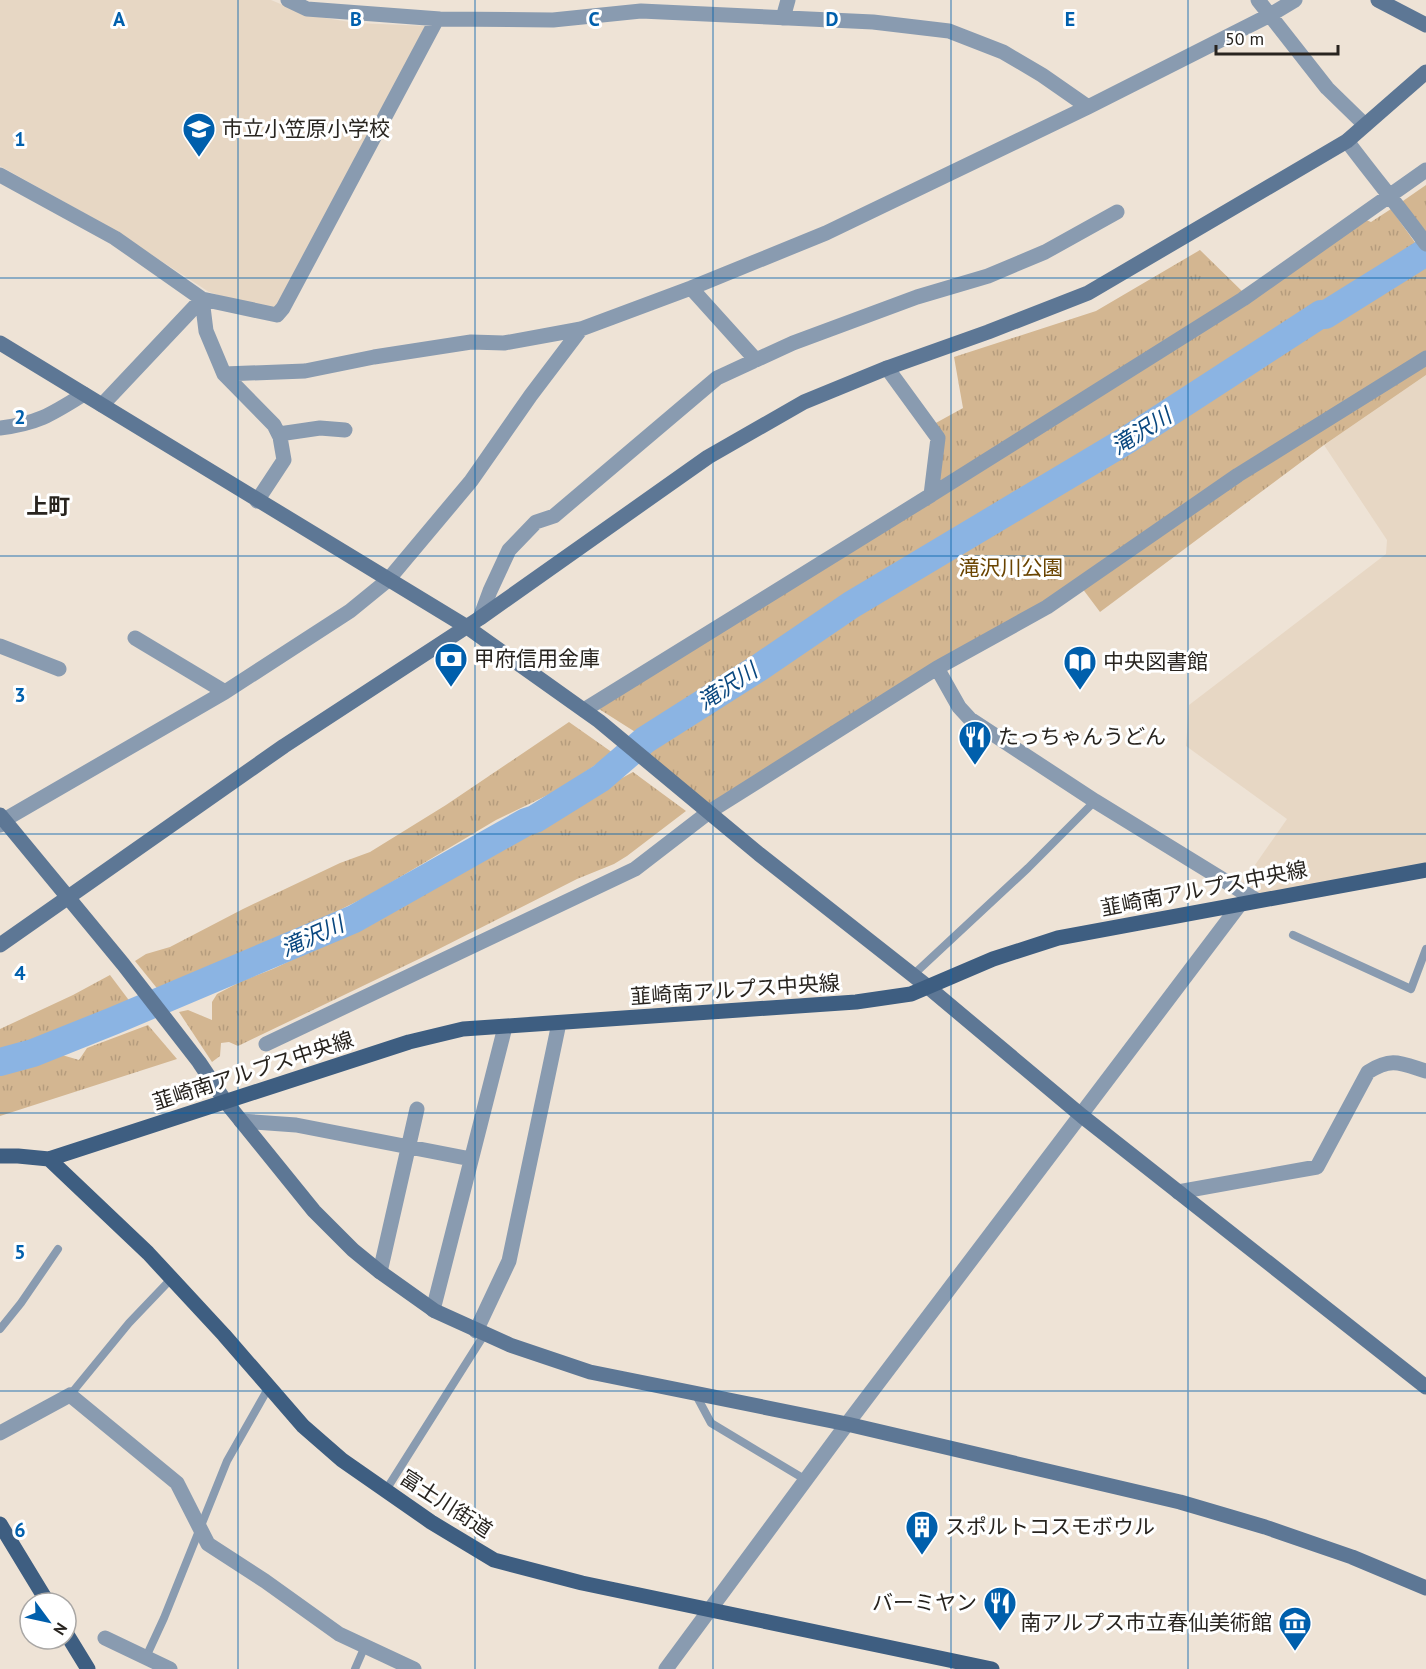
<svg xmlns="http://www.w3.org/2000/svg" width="1426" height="1669" font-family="'PT Sans','Noto Sans JP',sans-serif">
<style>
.built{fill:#e7d7c4}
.park{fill:url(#park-tufts)}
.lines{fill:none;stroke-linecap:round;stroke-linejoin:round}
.river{stroke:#8bb4e3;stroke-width:28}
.lane{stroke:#899bb0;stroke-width:8}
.street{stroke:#899bb0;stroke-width:15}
.secondary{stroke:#5d7795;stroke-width:15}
.primary{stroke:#3e5e81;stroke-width:15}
.grid{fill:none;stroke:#005fac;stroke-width:1.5;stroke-opacity:0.55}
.labels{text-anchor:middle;stroke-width:6;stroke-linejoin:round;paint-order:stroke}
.poi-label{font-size:21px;fill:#28241f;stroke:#fff;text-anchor:start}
.park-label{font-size:21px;fill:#6a4401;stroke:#fff}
.street-label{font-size:21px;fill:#28241f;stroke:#fff}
.water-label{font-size:22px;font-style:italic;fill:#09477f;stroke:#fff}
.neighbourhood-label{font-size:22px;font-weight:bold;fill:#28241f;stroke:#fff}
.grid-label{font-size:20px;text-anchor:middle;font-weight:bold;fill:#005fac;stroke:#fff;stroke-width:6;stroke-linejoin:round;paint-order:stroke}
</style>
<defs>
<pattern id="park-tufts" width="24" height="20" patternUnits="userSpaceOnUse" patternTransform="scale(1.5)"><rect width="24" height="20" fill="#d3b691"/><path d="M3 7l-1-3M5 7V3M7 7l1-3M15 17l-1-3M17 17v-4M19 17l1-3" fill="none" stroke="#b59c7d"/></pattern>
</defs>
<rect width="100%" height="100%" fill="#eee3d6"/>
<path class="built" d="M 0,0 L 271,0 L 307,15 L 356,23 L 428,26 L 277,305 L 268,311 L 209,292 L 104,224 L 0,166 Z
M 1426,375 L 1426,864 L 1253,896 L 1239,888 L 1287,819 L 1186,746 L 1189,705 L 1386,554 L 1387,540 L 1324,445 Z"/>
<path class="park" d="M 1426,185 L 1426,235 L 1400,203 Z
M 1391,209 L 1416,244 L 937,549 L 930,542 L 918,558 L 640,735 L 599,709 L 935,496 L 934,424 L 963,408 L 954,357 L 1096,311 L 1200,250 L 1247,296 L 1359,217 L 1371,222 Z
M 1426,264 L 1426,358 L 1053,603 L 709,812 L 632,748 L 760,667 L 839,613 L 1111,450 L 1321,314 L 1398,270 Z
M 1426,363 L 1426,375 L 1324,445 L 1100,612 L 1082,588 L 1237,480 Z
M 569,722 L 613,753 L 560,789 L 496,820 L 370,895 L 305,927 L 160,992 L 135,961 L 146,954 L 170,947 L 243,909 L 340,863 L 370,852 L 446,805 Z
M 633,772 L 686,811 L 627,856 L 614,864 L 577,879 L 421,958 L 238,1046 L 229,1042 L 221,1043 L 220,1056 L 212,1062 L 179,1012 L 188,1010 L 212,1020 L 212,1002 L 217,994 L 242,981 L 273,969 L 330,942 L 413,899 L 467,869 L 569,808 L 587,802 L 593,794 Z
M 110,975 L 131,1003 L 109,1015 L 20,1050 L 0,1055 L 0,1029 L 73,995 Z
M 148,1025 L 177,1059 L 0,1116 L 0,1073 L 62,1055 L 79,1060 L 87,1048 Z"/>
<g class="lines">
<path class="river" d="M 0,1062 L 33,1053 L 113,1021 L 354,919 L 526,822 L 535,819 L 601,778 L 645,740 L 760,667 L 851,605 L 1127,440 L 1321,314 L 1325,315 L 1426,252"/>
<path class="lane" d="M 1293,935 L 1411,989 L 1426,949
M 913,975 L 1028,868 L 1095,801
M 0,1329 L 21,1303 L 58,1249
M 70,1395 L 129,1323 L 172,1278
M 696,1395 L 711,1423 L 806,1480
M 386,1490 L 484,1335
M 146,1657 L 164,1618 L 227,1461 L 269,1387
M 355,1669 L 365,1646"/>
<path class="street" d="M 288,0 L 307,9 L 440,19 L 553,20 L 641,11 L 873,22 L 949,31 L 1003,52 L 1042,75 L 1088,107
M 1258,0 L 1327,88 L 1365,125
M 783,18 L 788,0
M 1347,141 C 1373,176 1401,209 1426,244
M 0,175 L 115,238 L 202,299 L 277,315 L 283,308 L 437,19
M 691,288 L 756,360
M 202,299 L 206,331 L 224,374 L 274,425 L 280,437 L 284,460 L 257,501
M 224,374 L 305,371 L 374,357 L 471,342 L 504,343 L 581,329 L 691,288 L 826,233 L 1088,107 L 1270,15 L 1295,0
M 102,405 L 202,299
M 0,428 C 39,423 52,414 84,394
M 279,434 L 320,428 L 345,430
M 931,495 L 1243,299 L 1426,170
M 480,618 L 490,591 L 509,550 L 536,522 L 554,516 L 717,378 L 793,343 L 917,297 L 988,276 L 1045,252 L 1117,212
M 135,638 L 225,692
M 0,646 L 59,669
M 937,668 L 959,707 L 970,719 L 1095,801 L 1256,900
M 584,710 L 931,495 L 938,438 L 887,368
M 0,825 L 4,820 L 225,692 L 350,611 L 388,580 L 471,481 L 531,395 L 581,329
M 266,1044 L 635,869 L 709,812 L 937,668 L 1047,607 L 1238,475 L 1426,358
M 241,1121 L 296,1125 L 471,1159
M 1178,1192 L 1317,1167 L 1368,1072 C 1392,1057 1400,1063 1426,1071
M 380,1272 L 417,1109
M 433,1310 L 505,1027
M 476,1331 L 509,1261 L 559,1023
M 0,1433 L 70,1395 L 177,1483 L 208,1544 L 265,1581 L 339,1634 L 414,1669
M 105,1638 L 170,1669
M 666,1669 L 847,1424 L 1241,903"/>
<path class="secondary" d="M 1378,0 L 1426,25
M 0,343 L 467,627 L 599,721 L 759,854 L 928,987 L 1082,1116 L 1426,1387
M 0,815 L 123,964 L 199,1062 L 225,1101 L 314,1211 L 353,1250 L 380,1272 L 435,1311 L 510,1345 L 590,1372 L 847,1424 L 1180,1502 L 1265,1527 L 1352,1557 L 1426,1588
M 0,945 L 284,746 L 480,618 L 708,457 L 804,402 L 887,368 L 988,332 L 1088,293 L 1347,141 L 1426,72"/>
<path class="primary" d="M 0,1156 L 18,1156 L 49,1159 L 148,1253 L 224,1335 L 303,1426 L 342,1460 L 431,1522 L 494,1560 L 582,1583 L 992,1669
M 49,1159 L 409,1042 L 463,1029 L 856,1002 L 911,994 L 993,959 L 1058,938 L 1426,870
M 0,1524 L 48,1603
M 66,1633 L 88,1669"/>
</g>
<path class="grid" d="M 238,0 L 238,1669M 475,0 L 475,1669M 713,0 L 713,1669M 951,0 L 951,1669M 1188,0 L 1188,1669M 0,278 L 1426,278M 0,556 L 1426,556M 0,834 L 1426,834M 0,1113 L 1426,1113M 0,1391 L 1426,1391"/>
<defs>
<g id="school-pin" transform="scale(1.725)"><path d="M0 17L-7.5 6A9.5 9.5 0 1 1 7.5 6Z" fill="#005fac" stroke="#fff"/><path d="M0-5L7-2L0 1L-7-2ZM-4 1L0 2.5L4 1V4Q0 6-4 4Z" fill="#fff"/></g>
<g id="bank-pin" transform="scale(1.725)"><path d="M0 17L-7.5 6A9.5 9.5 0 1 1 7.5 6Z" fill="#005fac" stroke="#fff"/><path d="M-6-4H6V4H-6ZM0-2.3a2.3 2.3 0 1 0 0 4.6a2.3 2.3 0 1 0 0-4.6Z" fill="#fff"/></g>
<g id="library-pin" transform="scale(1.725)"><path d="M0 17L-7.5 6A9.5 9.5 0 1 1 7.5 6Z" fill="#005fac" stroke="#fff"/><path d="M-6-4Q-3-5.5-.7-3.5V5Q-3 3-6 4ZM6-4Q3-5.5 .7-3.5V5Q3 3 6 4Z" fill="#fff"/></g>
<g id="restaurant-pin" transform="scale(1.725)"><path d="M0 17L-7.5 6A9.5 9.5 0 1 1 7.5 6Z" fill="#005fac" stroke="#fff"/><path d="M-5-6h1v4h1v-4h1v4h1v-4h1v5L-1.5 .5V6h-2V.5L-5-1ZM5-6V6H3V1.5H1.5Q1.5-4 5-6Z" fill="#fff"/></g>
<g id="building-pin" transform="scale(1.725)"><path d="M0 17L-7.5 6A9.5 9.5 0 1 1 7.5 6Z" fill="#005fac" stroke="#fff"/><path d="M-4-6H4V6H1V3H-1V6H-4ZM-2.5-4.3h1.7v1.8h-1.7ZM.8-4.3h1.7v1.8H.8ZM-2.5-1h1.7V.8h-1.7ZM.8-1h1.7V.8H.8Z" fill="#fff"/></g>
<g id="museum-pin" transform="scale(1.725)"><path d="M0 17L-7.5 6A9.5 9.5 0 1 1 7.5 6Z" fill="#005fac" stroke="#fff"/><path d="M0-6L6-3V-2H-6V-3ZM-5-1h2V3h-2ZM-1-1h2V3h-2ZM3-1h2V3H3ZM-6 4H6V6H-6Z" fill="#fff"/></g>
</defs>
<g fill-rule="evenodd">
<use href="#school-pin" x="199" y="129"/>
<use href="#bank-pin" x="451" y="659"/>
<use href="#library-pin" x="1080" y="662"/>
<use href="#restaurant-pin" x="975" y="737"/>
<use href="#building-pin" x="922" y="1527"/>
<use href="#restaurant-pin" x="1000" y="1603"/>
<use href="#museum-pin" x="1295" y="1623"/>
</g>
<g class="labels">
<g class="poi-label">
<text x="222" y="136">市立小笠原小学校</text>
<text x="474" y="666">甲府信用金庫</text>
<text x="1103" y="669">中央図書館</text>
<text x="998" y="744">たっちゃんうどん</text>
<text x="945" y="1534">スポルトコスモボウル</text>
<text x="977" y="1610" text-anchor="end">バーミヤン</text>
<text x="1272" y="1630" text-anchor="end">南アルプス市立春仙美術館</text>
</g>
<g class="park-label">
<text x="1011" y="575">滝沢川公園</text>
</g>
<g class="street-label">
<text transform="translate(1204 889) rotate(-11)" y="7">韮崎南アルプス中央線</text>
<text transform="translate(735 990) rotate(-4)" y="7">韮崎南アルプス中央線</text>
<text transform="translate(253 1071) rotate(-18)" y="7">韮崎南アルプス中央線</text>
<text transform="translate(446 1504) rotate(33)" y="7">富士川街道</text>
</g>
<g class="water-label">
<text transform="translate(1141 431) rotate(-32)" y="8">滝沢川</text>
<text transform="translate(727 686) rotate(-33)" y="8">滝沢川</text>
<text transform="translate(312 936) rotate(-24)" y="8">滝沢川</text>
</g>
<g class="neighbourhood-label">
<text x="48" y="514">上町</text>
</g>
</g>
<g class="grid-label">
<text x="119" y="26">A</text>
<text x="356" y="26">B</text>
<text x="594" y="26">C</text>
<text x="832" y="26">D</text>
<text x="1070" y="26">E</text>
<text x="20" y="146">1</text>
<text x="20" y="424">2</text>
<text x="20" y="702">3</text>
<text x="20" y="980">4</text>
<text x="20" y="1259">5</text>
<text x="20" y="1537">6</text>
</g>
<g transform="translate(48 1621) rotate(123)"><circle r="28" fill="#ffffff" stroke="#a9a7a5" stroke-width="1.5"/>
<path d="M0-4.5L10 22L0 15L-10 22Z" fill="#005fac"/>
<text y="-9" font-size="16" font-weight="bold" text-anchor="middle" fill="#28241f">N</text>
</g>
<path d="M1216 45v9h122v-9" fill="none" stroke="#28241f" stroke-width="3"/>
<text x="1225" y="45" font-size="18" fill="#28241f" stroke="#ffffff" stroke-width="4.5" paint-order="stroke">50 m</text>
</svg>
